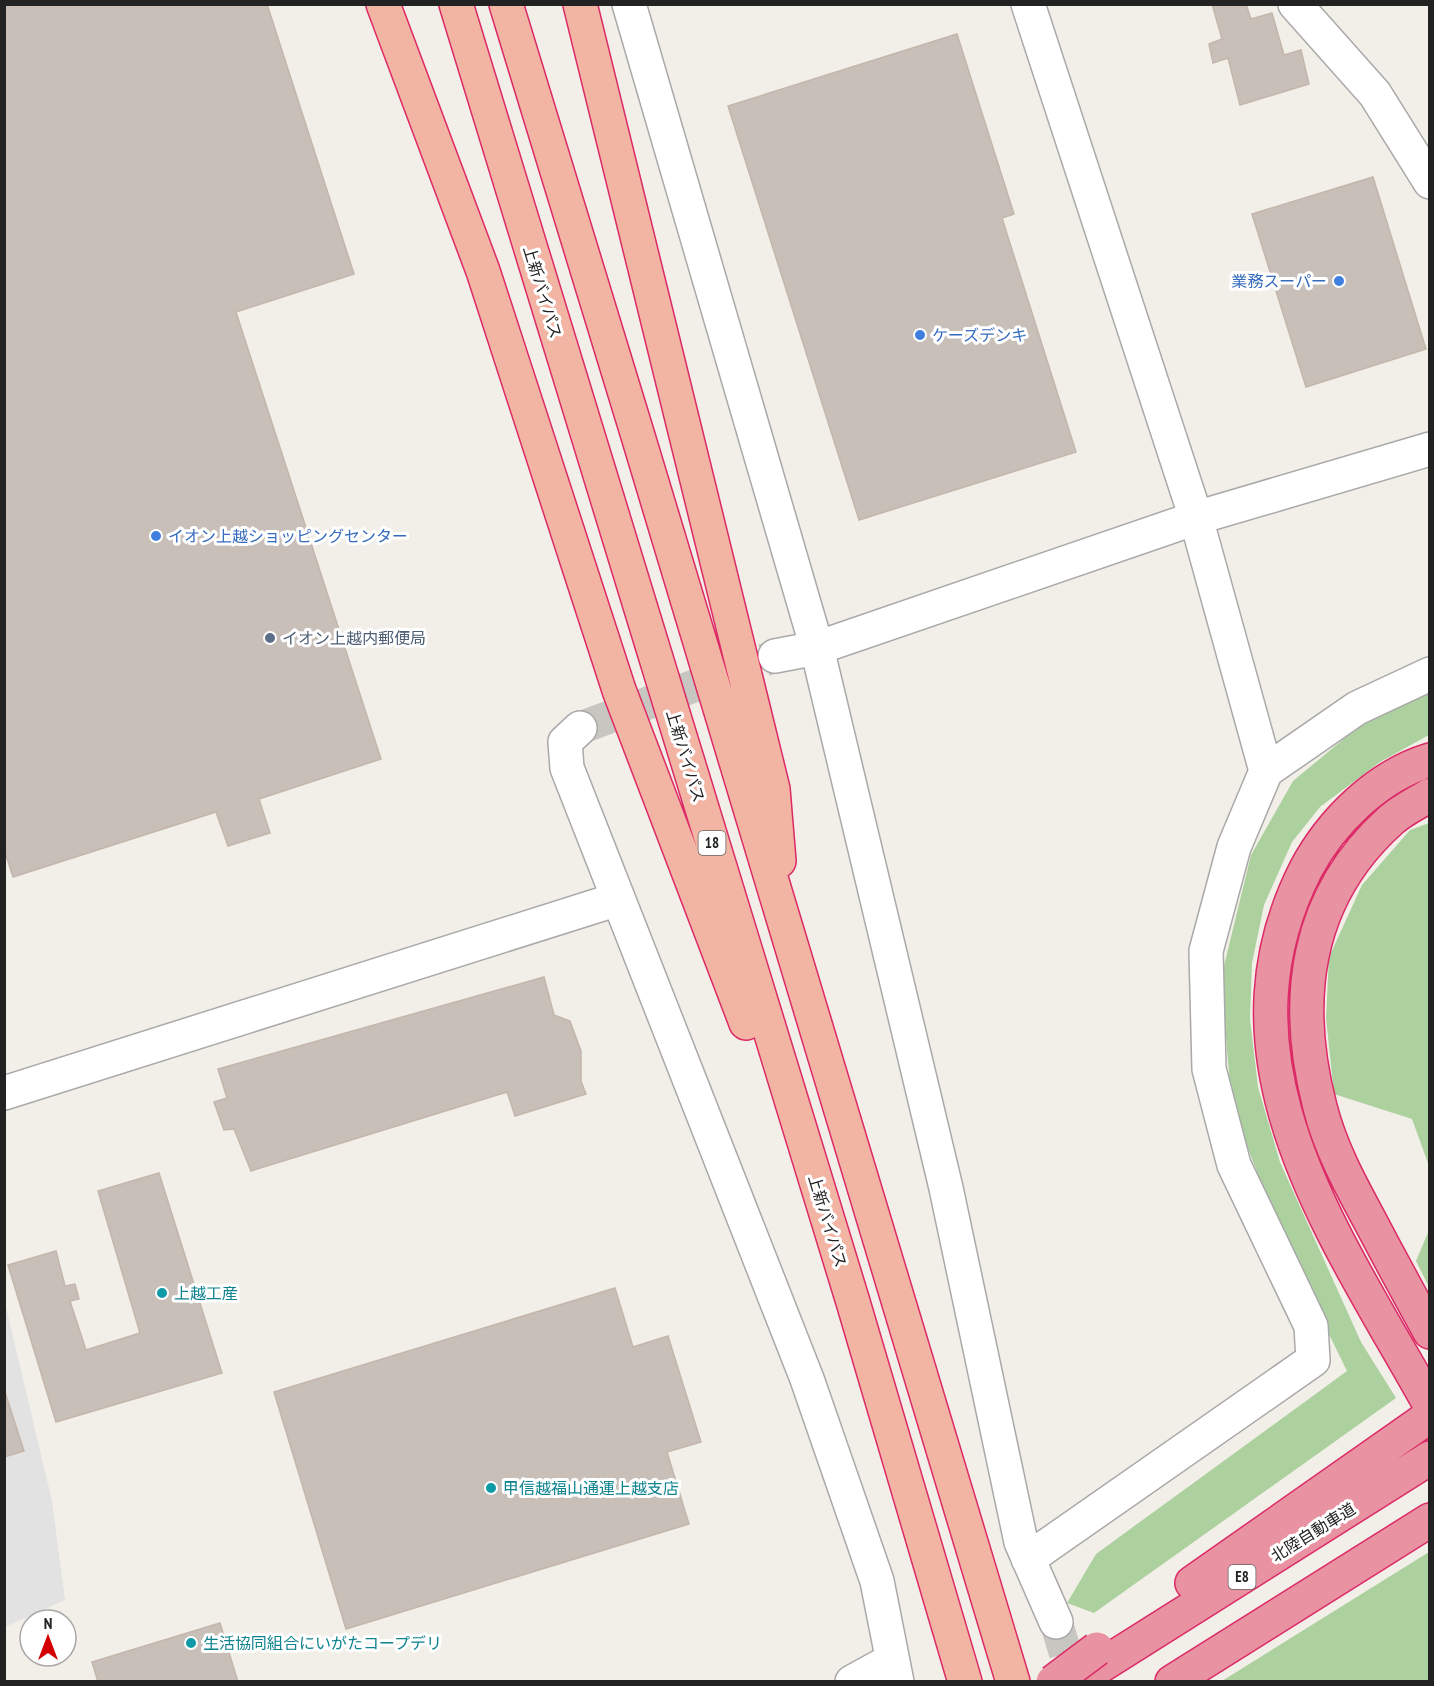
<svg xmlns="http://www.w3.org/2000/svg" width="1434" height="1686" font-family="'PT Sans Narrow','Noto Sans JP',sans-serif">
<style>
.forest{fill:#add19e}
.parking{fill:#e2e2e2}
.building{fill:#c7bfb8;stroke:#c4b6ab;stroke-width:1.5}
.lines{fill:none;stroke-linecap:round;stroke-linejoin:round}
.minor-tunnel{stroke:#c8c6c1;stroke-width:33;stroke-dasharray:33 16;stroke-linecap:butt}
.tertiary-tunnel{stroke:#c8c6c1;stroke-width:33;stroke-dasharray:33 16;stroke-linecap:butt}
.minor-casing{stroke:#a9a9a9;stroke-width:36}
.tertiary-casing{stroke:#a9a9a9;stroke-width:36}
.trunk-casing{stroke:#dc2a67;stroke-width:36}
.motorway-casing{stroke:#dc2a67;stroke-width:36}
.minor{stroke:#fff;stroke-width:33}
.tertiary{stroke:#fff;stroke-width:33}
.trunk{stroke:#f2b4a3;stroke-width:33}
.motorway{stroke:#e892a2;stroke-width:33}
.motorway-bridge-casing{stroke:#dc2a67;stroke-width:36;stroke-linecap:butt}
.motorway-bridge{stroke:#e892a2;stroke-width:33}
.shop-dot{fill:#3f7fe0;stroke:#fff;stroke-width:2}
.service-dot{fill:#5c6f8a;stroke:#fff;stroke-width:2}
.culture-dot{fill:#0f9aa8;stroke:#fff;stroke-width:2}
.labels{text-anchor:middle;stroke-width:6;stroke-linejoin:round;paint-order:stroke}
.shield{fill:#fff;stroke:#646464;stroke-width:1.5}
.shield-label{font-size:15px;font-weight:bold;fill:#222}
.shop-label{font-size:16px;fill:#366cbe;stroke:#fff;text-anchor:start}
.street-label{font-size:16px;fill:#222;stroke:#fff}
.service-label{font-size:16px;fill:#4e5e75;stroke:#fff;text-anchor:start}
.culture-label{font-size:16px;fill:#0d838f;stroke:#fff;text-anchor:start}
</style>
<rect width="100%" height="100%" fill="#f2efe9"/>
<path class="forest" d="M 1429,694 L 1429,735 L 1380,762 L 1320,807 L 1292,842 L 1264,905 L 1252,963 L 1250,1019 L 1258,1087 L 1280,1162 L 1361,1342 L 1396,1398 L 1094,1613 L 1067,1603 L 1096,1554 L 1347,1371 L 1291,1257 L 1232,1109 L 1221,978 L 1251,855 L 1293,781 L 1380,709 Z
M 1429,823 L 1430,823 L 1429,1166 L 1412,1119 L 1334,1094 L 1326,1018 L 1329,957 L 1362,885 L 1410,830 Z
M 1429,1230 L 1429,1287 L 1416,1261 Z
M 1429,1552 L 1429,1681 L 1222,1681 Z"/>
<path class="parking" d="M 4,1299 L 52,1501 L 65,1600 L 5,1627 Z"/>
<path class="building" d="M 4,4 L 267,4 L 354,274 L 236,312 L 381,759 L 259,799 L 270,833 L 228,846 L 216,812 L 13,877 L 4,849 Z
M 1212,4 L 1246,4 L 1251,19 L 1272,13 L 1284,55 L 1301,50 L 1309,84 L 1240,105 L 1228,58 L 1213,63 L 1209,44 L 1222,39 Z
M 957,34 L 1014,214 L 1002,218 L 1076,452 L 859,520 L 728,106 Z
M 1373,177 L 1426,349 L 1306,387 L 1252,214 Z
M 544,977 L 554,1015 L 570,1021 L 581,1051 L 581,1081 L 586,1094 L 515,1116 L 507,1092 L 251,1171 L 234,1129 L 224,1130 L 214,1102 L 227,1098 L 218,1069 Z
M 159,1173 L 222,1373 L 56,1422 L 8,1265 L 56,1251 L 65,1286 L 75,1284 L 79,1299 L 70,1301 L 86,1350 L 140,1333 L 98,1191 Z
M 615,1288 L 633,1347 L 668,1336 L 701,1442 L 667,1452 L 689,1524 L 346,1629 L 274,1392 Z
M 4,1389 L 24,1451 L 4,1457 Z
M 220,1623 L 238,1682 L 98,1682 L 92,1662 Z"/>
<g class="lines">
<path class="minor-tunnel" d="M 1056,1622 L 1074,1682"/>
<path class="tertiary-tunnel" d="M 580,728 L 770,658"/>
<g class="minor-casing">
<path id="minor" d="M 629,4 L 817,648 L 946,1188 L 1021,1542 L 1056,1622
M 1295,4 L 1375,94 L 1430,182
M 1266,771 L 1196,518 L 1430,449
M 1028,1559 L 1313,1360 L 1311,1326 L 1234,1165 L 1209,1069 L 1206,951 L 1234,847 L 1266,771 L 1357,708 L 1430,674
M 852,1682 L 892,1660"/>
</g>
<g class="tertiary-casing">
<path id="tertiary" d="M 775,656 L 817,648 L 1196,518 L 1028,4
M 580,728 L 565,742 L 567,768 L 807,1379 L 877,1581 L 897,1682
M 4,1093 L 618,899"/>
</g>
<g class="trunk-casing">
<path id="trunk" d="M 383,4 L 483,271 L 619,690 L 746,1023
M 456,4 L 853,1302 L 965,1682
M 506,4 L 638,436 L 1013,1682
M 580,4 L 773,789 L 779,861"/>
</g>
<g class="motorway-casing">
<path id="motorway" d="M 1430,760 C 1377,776 1331,822 1306,869 C 1207,1063 1338,1239 1430,1405
M 1430,795 C 1417,803 1402,810 1391,820 C 1305,897 1292,999 1320,1107 C 1330,1147 1350,1184 1369,1219 C 1389,1257 1409,1294 1430,1332
M 1192,1583 L 1430,1416
M 1075,1682 L 1430,1458
M 1172,1682 L 1430,1520"/>
</g>
<use href="#minor" class="minor"/>
<use href="#tertiary" class="tertiary"/>
<use href="#trunk" class="trunk"/>
<use href="#motorway" class="motorway"/>
<g class="motorway-bridge-casing">
<path id="motorway-bridge" d="M 1053,1682 L 1097,1649"/>
</g>
<use href="#motorway-bridge" class="motorway-bridge"/>
</g>
<g class="shop-dot">
<circle cx="1339" cy="281" r="6"/>
<circle cx="920" cy="335" r="6"/>
<circle cx="156" cy="536" r="6"/>
</g>
<circle class="service-dot" cx="270" cy="638" r="6"/>
<g class="culture-dot">
<circle cx="162" cy="1293" r="6"/>
<circle cx="491" cy="1488" r="6"/>
<circle cx="191" cy="1643" r="6"/>
</g>
<g class="labels">
<g class="shield">
<rect x="698.5" y="831" width="27" height="24" rx="4.5"/>
<rect x="1228.5" y="1565" width="27" height="24" rx="4.5"/>
</g>
<g class="shield-label">
<text x="712" y="848">18</text>
<text x="1242" y="1582">E8</text>
</g>
<g class="shop-label">
<text x="1327" y="287" text-anchor="end">業務スーパー</text>
<text x="932" y="341">ケーズデンキ</text>
<text x="168" y="542">イオン上越ショッピングセンター</text>
</g>
<g class="street-label">
<text transform="translate(543 292) rotate(73)" y="6">上新バイパス</text>
<text transform="translate(686 756) rotate(73)" y="6">上新バイパス</text>
<text transform="translate(828 1221) rotate(73)" y="6">上新バイパス</text>
<text transform="translate(1313 1532) rotate(-32)" y="6">北陸自動車道</text>
</g>
<g class="service-label">
<text x="282" y="644">イオン上越内郵便局</text>
</g>
<g class="culture-label">
<text x="174" y="1299">上越工産</text>
<text x="503" y="1494">甲信越福山通運上越支店</text>
<text x="203" y="1649">生活協同組合にいがたコープデリ</text>
</g>
</g>
<rect width="1434" height="1686" fill="none" stroke="#222222" stroke-width="12"/>
<g transform="translate(48 1638)"><circle r="28" fill="#ffffff" stroke="#a7a7a7" stroke-width="1.5"/>
<path d="M0-4.5L10 22L0 15L-10 22Z" fill="#d40000"/>
<text y="-9" font-size="16" font-weight="bold" text-anchor="middle" fill="#222222">N</text>
</g>
</svg>
